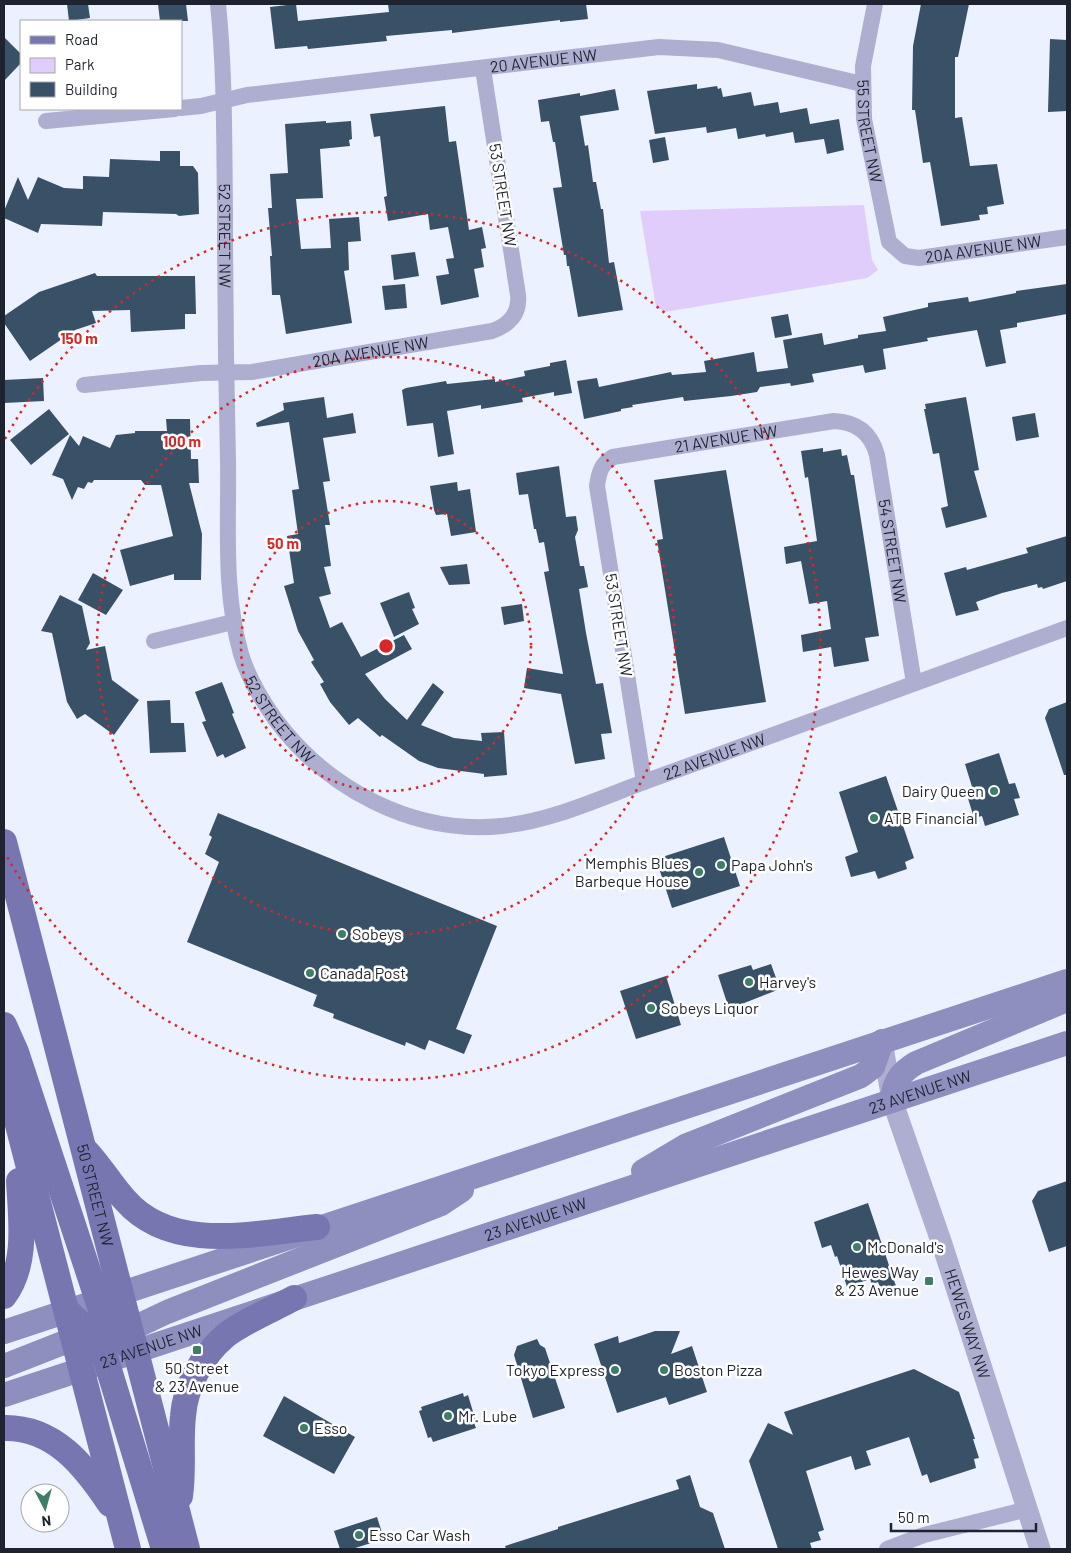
<svg xmlns="http://www.w3.org/2000/svg" width="1071" height="1553" font-family="Barlow,sans-serif">
<style>
.green{fill:#e0cdfc}
.building{fill:#385167}
.lines{fill:none;stroke-linecap:round;stroke-linejoin:round}
.minor{stroke:#aeafd0;stroke-width:16}
.tertiary{stroke:#aeafd0;stroke-width:21}
.secondary{stroke:#8e8ebf;stroke-width:24}
.primary{stroke:#7876b1;stroke-width:26}
.ring{fill:none;stroke:#d62828;stroke-width:2.5;stroke-dasharray:2.5 5}
.poi-dot{fill:#3f7d68;stroke:#fff;stroke-width:2}
.labels{text-anchor:middle;stroke-width:5;stroke-linejoin:round;paint-order:stroke}
.street-label{font-size:16px;fill:#1e232f;stroke:#fff}
.poi-label{font-size:16px;fill:#1e232f;stroke:#fff;text-anchor:start}
.centre{fill:#d62828;stroke:#fff;stroke-width:2.5}
.ring-label{font-size:15px;text-anchor:middle;font-weight:bold;fill:#d62828;stroke:#fff;stroke-width:5;stroke-linejoin:round;paint-order:stroke}
</style>
<rect width="100%" height="100%" fill="#ebf1ff"/>
<path class="green" d="M 864,205 L 872,260 L 878,270 L 867,278 L 665,312 L 656,307 L 640,211 Z"/>
<path class="building" d="M 67,4 L 88,4 L 90,18 L 69,21 Z
M 158,4 L 186,4 L 188,21 L 160,21 Z
M 296,4 L 298,21 L 389,12 L 388,4 L 586,4 L 588,19 L 560,22 L 560,20 L 452,33 L 452,30 L 386,36 L 387,41 L 308,49 L 307,46 L 275,49 L 270,7 Z
M 921,4 L 969,4 L 958,57 L 955,57 L 955,118 L 962,117 L 970,166 L 997,164 L 1004,204 L 987,207 L 988,214 L 979,215 L 980,220 L 941,226 L 930,162 L 923,163 L 915,110 L 912,110 L 913,46 Z
M 4,37 L 21,54 L 21,63 L 4,81 Z
M 1050,39 L 1067,40 L 1067,111 L 1048,112 Z
M 697,84 L 697,89 L 717,86 L 718,89 L 721,88 L 723,97 L 751,92 L 754,106 L 778,102 L 780,113 L 807,108 L 810,124 L 839,119 L 844,150 L 827,154 L 824,139 L 795,143 L 793,132 L 766,137 L 765,134 L 738,139 L 736,128 L 707,133 L 706,127 L 655,134 L 647,91 Z
M 615,89 L 619,110 L 580,116 L 585,146 L 588,145 L 593,182 L 596,182 L 601,209 L 603,209 L 609,263 L 614,262 L 623,310 L 578,317 L 569,266 L 567,266 L 566,255 L 564,255 L 553,188 L 562,187 L 555,142 L 553,142 L 549,121 L 541,122 L 538,100 L 580,93 L 580,96 Z
M 445,106 L 449,142 L 456,141 L 469,230 L 482,227 L 486,248 L 481,249 L 484,267 L 474,269 L 479,297 L 441,305 L 436,276 L 449,274 L 446,259 L 454,258 L 448,227 L 430,230 L 428,214 L 388,221 L 384,197 L 387,196 L 380,136 L 374,137 L 370,114 Z
M 326,121 L 326,123 L 351,121 L 352,139 L 349,140 L 350,146 L 320,149 L 323,198 L 296,199 L 301,249 L 331,248 L 329,219 L 359,217 L 361,241 L 348,242 L 349,270 L 344,271 L 352,323 L 286,334 L 280,295 L 272,295 L 270,256 L 272,256 L 268,208 L 272,208 L 270,174 L 288,173 L 285,124 Z
M 665,137 L 669,160 L 653,163 L 649,140 Z
M 160,151 L 180,151 L 180,166 L 193,166 L 198,173 L 199,214 L 179,216 L 176,214 L 103,212 L 102,226 L 41,224 L 38,233 L 4,218 L 4,211 L 18,177 L 28,200 L 38,177 L 64,188 L 83,189 L 83,176 L 109,177 L 110,159 L 160,161 Z
M 415,252 L 419,276 L 394,280 L 391,255 Z
M 95,273 L 97,276 L 195,276 L 196,314 L 185,314 L 185,329 L 131,332 L 130,310 L 92,311 L 96,323 L 75,330 L 30,361 L 4,323 L 4,316 L 39,292 Z
M 405,284 L 407,308 L 385,310 L 382,286 Z
M 1067,284 L 1067,314 L 1017,323 L 1017,327 L 1000,330 L 1006,363 L 986,367 L 977,330 L 927,338 L 928,341 L 883,349 L 886,369 L 865,373 L 863,365 L 812,374 L 814,382 L 791,386 L 790,383 L 760,387 L 757,392 L 731,396 L 684,401 L 683,397 L 632,405 L 633,407 L 621,409 L 621,411 L 584,419 L 577,381 L 597,378 L 599,387 L 671,372 L 672,375 L 706,372 L 704,361 L 754,352 L 757,372 L 788,368 L 783,340 L 822,333 L 824,345 L 858,338 L 858,335 L 886,331 L 883,317 L 928,307 L 928,303 L 968,297 L 969,302 L 1016,293 L 1016,291 Z
M 788,314 L 792,335 L 775,338 L 771,317 Z
M 566,360 L 572,393 L 554,396 L 554,392 L 522,398 L 523,402 L 481,409 L 481,405 L 447,411 L 454,454 L 438,457 L 433,423 L 407,426 L 402,390 L 406,388 L 446,381 L 447,384 L 495,379 L 495,382 L 525,376 L 524,371 L 550,366 L 550,363 Z
M 43,378 L 44,401 L 4,403 L 4,380 Z
M 324,397 L 327,418 L 353,413 L 356,433 L 323,438 L 330,481 L 323,482 L 330,525 L 325,525 L 331,566 L 324,567 L 331,594 L 319,597 L 330,628 L 342,622 L 361,657 L 404,635 L 412,649 L 365,674 L 385,699 L 407,720 L 433,683 L 444,692 L 421,725 L 454,738 L 482,741 L 481,733 L 504,732 L 507,775 L 484,777 L 484,774 L 438,768 L 419,761 L 382,735 L 380,737 L 358,718 L 349,725 L 330,702 L 320,684 L 324,682 L 311,662 L 314,660 L 298,631 L 284,586 L 294,583 L 287,536 L 298,534 L 292,490 L 299,489 L 289,422 L 257,427 L 256,423 L 284,410 L 283,403 Z
M 966,397 L 979,470 L 974,471 L 987,517 L 946,528 L 941,508 L 948,506 L 939,453 L 933,454 L 924,409 L 926,409 L 925,404 Z
M 49,409 L 69,434 L 31,465 L 10,440 Z
M 1035,413 L 1039,437 L 1016,441 L 1012,417 Z
M 166,419 L 190,419 L 191,459 L 198,459 L 199,483 L 189,483 L 202,534 L 201,580 L 174,580 L 174,574 L 130,586 L 120,550 L 173,536 L 161,485 L 145,485 L 141,480 L 94,480 L 92,483 L 88,482 L 84,489 L 78,487 L 72,500 L 63,479 L 52,475 L 70,435 L 79,446 L 83,436 L 110,448 L 116,435 L 135,433 L 135,431 L 167,431 Z
M 823,448 L 823,452 L 841,449 L 842,456 L 847,455 L 851,475 L 854,475 L 879,636 L 865,638 L 869,661 L 834,667 L 831,647 L 803,652 L 801,635 L 831,629 L 827,601 L 809,604 L 801,561 L 786,564 L 784,547 L 817,541 L 808,477 L 805,478 L 801,451 Z
M 559,466 L 566,517 L 576,516 L 578,530 L 575,537 L 580,566 L 584,566 L 588,587 L 579,589 L 586,633 L 596,684 L 603,683 L 612,733 L 601,734 L 605,759 L 575,764 L 561,694 L 524,688 L 527,668 L 563,674 L 544,572 L 549,571 L 544,542 L 539,543 L 536,529 L 534,529 L 528,494 L 519,495 L 516,473 Z
M 726,470 L 766,702 L 685,714 L 657,540 L 663,539 L 654,480 Z
M 457,482 L 458,491 L 470,489 L 476,532 L 451,536 L 447,514 L 436,515 L 434,510 L 430,486 Z
M 1067,536 L 1067,581 L 1043,589 L 1042,587 L 1038,588 L 1037,584 L 1002,593 L 976,602 L 979,610 L 956,616 L 944,573 L 966,567 L 967,570 L 1028,553 L 1026,548 Z
M 467,564 L 470,584 L 449,585 L 440,567 Z
M 93,573 L 123,590 L 106,615 L 78,600 Z
M 409,592 L 415,608 L 412,609 L 419,624 L 394,637 L 380,603 Z
M 60,595 L 82,606 L 90,643 L 86,650 L 105,646 L 112,680 L 139,700 L 114,735 L 85,714 L 77,719 L 67,702 L 52,633 L 41,631 Z
M 522,604 L 524,621 L 504,625 L 501,607 Z
M 222,682 L 234,713 L 232,714 L 246,748 L 225,758 L 223,754 L 217,757 L 202,722 L 206,721 L 195,692 Z
M 170,700 L 171,723 L 184,723 L 186,752 L 150,753 L 147,701 Z
M 1067,702 L 1067,775 L 1064,775 L 1045,718 L 1049,709 Z
M 999,753 L 1009,784 L 1015,783 L 1020,798 L 1014,799 L 1019,815 L 985,826 L 982,816 L 974,818 L 966,792 L 973,790 L 965,764 Z
M 886,776 L 914,858 L 905,862 L 907,869 L 878,879 L 875,871 L 851,877 L 845,857 L 858,852 L 839,792 Z
M 218,813 L 497,926 L 456,1029 L 472,1035 L 464,1054 L 429,1040 L 425,1050 L 406,1042 L 405,1046 L 333,1018 L 334,1014 L 313,1006 L 317,995 L 187,942 L 219,862 L 205,854 L 212,837 L 209,835 Z
M 724,837 L 740,886 L 672,908 L 656,859 Z
M 771,964 L 780,989 L 729,1009 L 718,975 L 751,965 L 753,970 Z
M 666,976 L 681,1025 L 636,1039 L 620,991 Z
M 1067,1181 L 1067,1246 L 1049,1252 L 1032,1201 L 1038,1191 Z
M 868,1203 L 897,1289 L 883,1294 L 878,1282 L 872,1284 L 870,1279 L 847,1287 L 837,1256 L 835,1257 L 831,1245 L 822,1248 L 814,1222 Z
M 655,1331 L 680,1331 L 671,1354 L 692,1346 L 707,1392 L 669,1405 L 666,1397 L 617,1413 L 594,1344 L 618,1336 L 619,1343 Z
M 537,1339 L 540,1345 L 545,1348 L 565,1408 L 533,1418 L 514,1355 L 517,1346 Z
M 914,1369 L 959,1392 L 975,1439 L 973,1439 L 979,1458 L 974,1459 L 976,1468 L 930,1483 L 927,1474 L 922,1476 L 909,1437 L 866,1451 L 871,1465 L 855,1470 L 851,1456 L 806,1471 L 824,1530 L 818,1532 L 821,1540 L 810,1543 L 812,1549 L 778,1549 L 749,1461 L 768,1423 L 793,1435 L 784,1412 Z
M 463,1393 L 464,1397 L 468,1395 L 476,1422 L 474,1423 L 476,1428 L 433,1442 L 431,1437 L 428,1438 L 419,1411 L 422,1410 L 421,1407 Z
M 284,1396 L 355,1437 L 334,1474 L 263,1436 Z
M 690,1475 L 700,1507 L 713,1513 L 725,1549 L 506,1549 L 505,1546 L 558,1529 L 558,1527 L 679,1489 L 676,1480 Z
M 377,1517 L 384,1539 L 352,1549 L 340,1549 L 334,1531 Z"/>
<g class="lines">
<g class="minor">
<path id="s1" d="M 218,4 C 225,72 224,141 225,209 C 225,293 226,377 228,461 C 229,524 223,592 241,654 C 248,678 261,699 275,719 C 327,789 413,835 502,826 C 551,821 598,799 644,782 L 1067,628"/>
<path id="s2" d="M 875,4 L 863,66 L 864,119 L 889,242 L 905,256 L 919,258 L 1067,237"/>
<path id="s3" d="M 181,108 L 201,106 L 247,95 L 659,47 L 718,50 L 862,84"/>
<path d="M 46,121 L 175,109"/>
<path id="s4" d="M 84,385 L 201,373 L 252,372 L 492,331 C 509,325 520,314 518,295 L 483,69"/>
<path d="M 154,641 L 233,622"/>
<path id="s5" d="M 644,782 L 597,486 C 599,472 601,464 613,457 L 834,421 C 857,422 871,433 877,455 L 914,683"/>
<path d="M 887,1549 L 924,1535 L 1028,1509"/>
</g>
<path class="tertiary" id="s6" d="M 882,1041 L 892,1100 L 942,1244 L 1040,1549"/>
<g class="secondary">
<path d="M 892,1100 C 894,1081 900,1073 916,1063 L 1067,1000"/>
<path d="M 643,1171 L 685,1146 L 861,1076 L 873,1067 L 882,1041"/>
<path d="M 4,1332 L 1067,981"/>
<path d="M 114,1337 L 167,1312 L 441,1204 L 462,1190"/>
<path d="M 4,1366 L 73,1339 L 88,1327"/>
<path id="s7" d="M 4,1395 L 1067,1043"/>
</g>
<g class="primary">
<path id="s8" d="M 4,842 L 187,1549"/>
<path d="M 4,1025 L 16,1052 L 104,1319 L 116,1336 L 134,1350"/>
<path d="M 4,1071 L 128,1549"/>
<path d="M 87,1152 C 101,1167 111,1185 125,1200 C 172,1254 255,1233 317,1227"/>
<path d="M 4,1296 C 28,1264 21,1219 19,1181"/>
<path d="M 67,1311 L 86,1329 L 106,1360 L 164,1549"/>
<path d="M 4,1428 C 54,1427 84,1465 110,1504"/>
<path d="M 180,1496 C 184,1469 180,1443 183,1416 C 185,1387 202,1356 224,1337 C 238,1324 276,1308 294,1298"/>
</g>
</g>
<g class="ring">
<circle cx="386" cy="646" r="145"/>
<circle cx="386" cy="646" r="289"/>
<path d="M5 439A434 434 0 1 1 5 853"/>
</g>
<g class="poi-dot">
<circle cx="994" cy="791" r="5"/>
<circle cx="874" cy="818" r="5"/>
<circle cx="721" cy="865" r="5"/>
<circle cx="699" cy="872" r="5"/>
<circle cx="342" cy="934" r="5"/>
<circle cx="310" cy="973" r="5"/>
<circle cx="749" cy="982" r="5"/>
<circle cx="651" cy="1008" r="5"/>
<circle cx="857" cy="1247" r="5"/>
<rect x="924" y="1276" width="10" height="10" rx="2.5"/>
<rect x="192" y="1345" width="10" height="10" rx="2.5"/>
<circle cx="615" cy="1370" r="5"/>
<circle cx="664" cy="1370" r="5"/>
<circle cx="448" cy="1416" r="5"/>
<circle cx="304" cy="1428" r="5"/>
<circle cx="359" cy="1535" r="5"/>
</g>
<g class="labels">
<g class="street-label">
<text dy="6" stroke="none"><textPath href="#s3" startOffset="366">20 AVENUE NW</textPath></text>
<text dy="6" stroke="none"><textPath href="#s2" startOffset="129">55 STREET NW</textPath></text>
<text transform="translate(503 195) rotate(81)" y="6">53 STREET NW</text>
<text dy="6" stroke="none"><textPath href="#s1" startOffset="232">52 STREET NW</textPath></text>
<text dy="6" stroke="none"><textPath href="#s2" startOffset="342">20A AVENUE NW</textPath></text>
<text dy="6" stroke="none"><textPath href="#s4" startOffset="289">20A AVENUE NW</textPath></text>
<text dy="6" stroke="none"><textPath href="#s5" startOffset="449">21 AVENUE NW</textPath></text>
<text dy="6" stroke="none"><textPath href="#s5" startOffset="715">54 STREET NW</textPath></text>
<text transform="translate(619 625) rotate(81)" y="6">53 STREET NW</text>
<text dy="6" stroke="none"><textPath href="#s1" startOffset="728">52 STREET NW</textPath></text>
<text dy="6" stroke="none"><textPath href="#s1" startOffset="1211">22 AVENUE NW</textPath></text>
<text dy="6" stroke="none"><textPath href="#s7" startOffset="965">23 AVENUE NW</textPath></text>
<text dy="6" stroke="none"><textPath href="#s8" startOffset="365">50 STREET NW</textPath></text>
<text dy="6" stroke="none"><textPath href="#s7" startOffset="560">23 AVENUE NW</textPath></text>
<text dy="6" stroke="none"><textPath href="#s6" startOffset="296">HEWES WAY NW</textPath></text>
<text dy="6" stroke="none"><textPath href="#s7" startOffset="155">23 AVENUE NW</textPath></text>
</g>
<g class="poi-label">
<text x="984" y="797" text-anchor="end">Dairy Queen</text>
<text x="884" y="824">ATB Financial</text>
<text x="689" y="869" text-anchor="end">Memphis Blues<tspan x="689" dy="18">Barbeque House</tspan></text>
<text x="731" y="871">Papa John's</text>
<text x="352" y="940">Sobeys</text>
<text x="320" y="979">Canada Post</text>
<text x="759" y="988">Harvey's</text>
<text x="661" y="1014">Sobeys Liquor</text>
<text x="867" y="1253">McDonald's</text>
<text x="919" y="1278" text-anchor="end">Hewes Way<tspan x="919" dy="18">&amp; 23 Avenue</tspan></text>
<text x="197" y="1374" text-anchor="middle">50 Street<tspan x="197" dy="18">&amp; 23 Avenue</tspan></text>
<text x="605" y="1376" text-anchor="end">Tokyo Express</text>
<text x="674" y="1376">Boston Pizza</text>
<text x="458" y="1422">Mr. Lube</text>
<text x="314" y="1434">Esso</text>
<text x="369" y="1541">Esso Car Wash</text>
</g>
</g>
<circle cx="386" cy="646" r="8" class="centre"/>
<g class="ring-label">
<text x="79" y="344">150 m</text>
<text x="182" y="447">100 m</text>
<text x="283" y="549">50 m</text>
</g>
<rect width="1071" height="1553" fill="none" stroke="#1e232f" stroke-width="10"/>
<rect x="20" y="20" width="162" height="90" fill="#ffffff" stroke="#a5a7ac"/>
<rect x="30" y="36" width="25" height="8" fill="#7876b1" stroke="#a5a7ac"/>
<text x="65" y="45" font-size="15" fill="#1e232f">Road</text>
<rect x="30" y="58" width="25" height="15" fill="#e0cdfc" stroke="#a5a7ac"/>
<text x="65" y="70" font-size="15" fill="#1e232f">Park</text>
<rect x="30" y="82" width="25" height="15" fill="#385167" stroke="#a5a7ac"/>
<text x="65" y="95" font-size="15" fill="#1e232f">Building</text>
<g transform="translate(45 1508) rotate(174)"><circle r="24" fill="#ffffff" stroke="#a5a7ac"/>
<path d="M0-4L9 19L0 12L-9 19Z" fill="#3f7d68"/>
<text y="-8" font-size="14" font-weight="bold" text-anchor="middle" fill="#1e232f">N</text>
</g>
<path d="M891 1523v8h145v-8" fill="none" stroke="#1e232f" stroke-width="2.5"/>
<text x="898" y="1523" font-size="15" fill="#1e232f" stroke="#ffffff" stroke-width="4" paint-order="stroke">50 m</text>
</svg>
